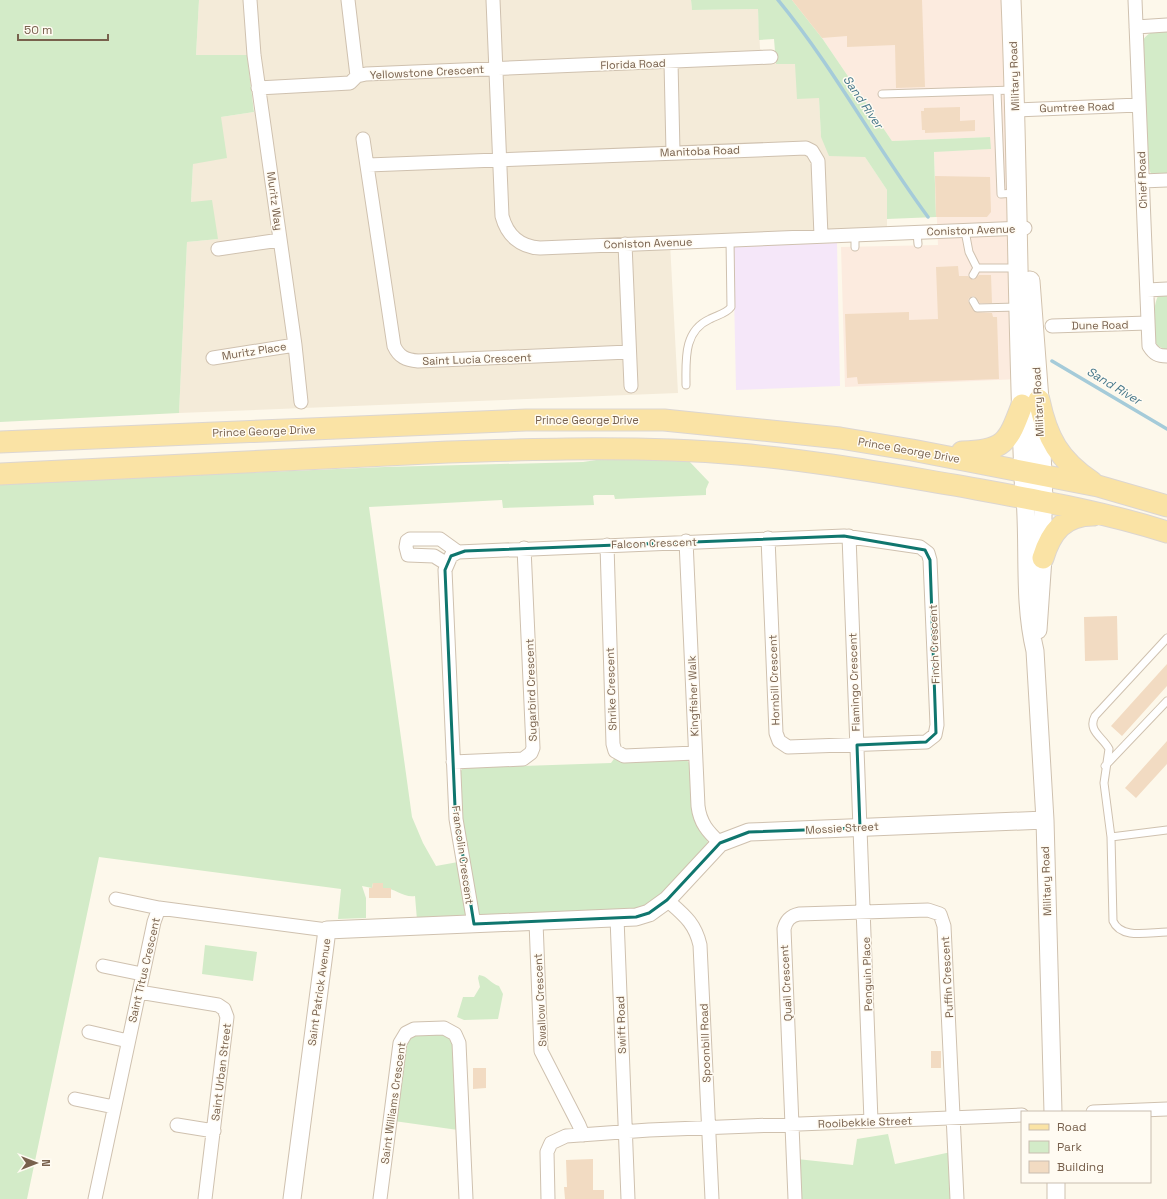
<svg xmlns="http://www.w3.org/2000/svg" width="1167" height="1199" font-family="'Space Grotesk',sans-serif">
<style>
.residential{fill:#f4ebd9}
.commercial{fill:#fcebdf}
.education{fill:#f5e7f9}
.green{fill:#d3ebc8}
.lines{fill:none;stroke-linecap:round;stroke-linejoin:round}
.stream{stroke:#a5cbd9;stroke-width:3.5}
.building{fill:#f2dbc2}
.service-casing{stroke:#cfc1af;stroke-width:9}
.minor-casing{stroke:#cfc1af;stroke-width:15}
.tertiary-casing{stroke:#cfc1af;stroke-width:19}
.secondary-casing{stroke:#d2c2ad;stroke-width:21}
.primary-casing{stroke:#dcd6d1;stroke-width:23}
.service{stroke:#fff;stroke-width:7}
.minor{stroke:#fff;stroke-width:13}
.tertiary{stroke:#fff;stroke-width:17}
.secondary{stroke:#fff;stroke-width:19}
.primary{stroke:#fae3a5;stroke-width:21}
.marked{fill:none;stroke:#0f766e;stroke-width:3;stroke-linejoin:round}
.labels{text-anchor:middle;stroke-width:3;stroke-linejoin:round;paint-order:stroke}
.street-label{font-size:11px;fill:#78614d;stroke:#fffbf2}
.water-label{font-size:12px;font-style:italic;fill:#47788b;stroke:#fffbf2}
</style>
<rect width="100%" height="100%" fill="#fdf8eb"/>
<path class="residential" d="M 199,0 L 691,0 L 692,10 L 758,9 L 760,49 L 795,64 L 819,98 L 821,137 L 865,157 L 887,190 L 887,234 L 670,243 L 678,393 L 179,413 L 187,242 L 218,239 L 191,203 L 193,164 L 221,117 L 261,111 L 253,55 L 196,55 Z"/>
<path class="commercial" d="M 792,0 L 1011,0 L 1020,379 L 845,387 L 841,247 L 938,245 L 934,151 L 990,149 L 990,137 L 892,141 L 822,38 Z"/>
<path class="education" d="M 837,243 L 840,386 L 736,390 L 733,246 Z"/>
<path class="green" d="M 0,0 L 199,0 L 196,55 L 247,55 L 254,112 L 221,117 L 227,158 L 193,164 L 191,202 L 212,200 L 218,239 L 187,242 L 179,413 L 0,422 Z
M 691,0 L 792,0 L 822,38 L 892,141 L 990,137 L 991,149 L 934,152 L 936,217 L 887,219 L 887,190 L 865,157 L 829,156 L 821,137 L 819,98 L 797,99 L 795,64 L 776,64 L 774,39 L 759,40 L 758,9 L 692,10 Z
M 1167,30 L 1167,175 L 1158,176 L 1151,174 L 1148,166 L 1143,40 C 1149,31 1156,30 1167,30 Z
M 1167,293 L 1167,350 C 1162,348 1157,347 1155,341 C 1152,330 1153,306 1158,296 Z
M 610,458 L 687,459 L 709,482 L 706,489 L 706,495 L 615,499 L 614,495 L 595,495 L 593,496 L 594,505 L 503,508 L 502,500 L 369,507 L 412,817 L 423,843 L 436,866 L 458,862 L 466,913 L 463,917 L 417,920 L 415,896 C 404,898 395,888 383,888 L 383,883 L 373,883 L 372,888 L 362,886 L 366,898 L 366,918 L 338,919 L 341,889 L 99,857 L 27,1199 L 0,1199 L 0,483 L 385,467 L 583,462 Z
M 616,756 L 685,758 L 690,764 L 693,816 C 696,827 708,835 708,843 L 662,896 L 643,909 L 481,916 L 479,915 L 461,813 L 460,772 L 463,768 L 611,763 Z
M 205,945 L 257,952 L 253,981 L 202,974 Z
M 479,975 C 488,976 491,984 499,986 L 503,994 L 498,1019 L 464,1020 L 457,1017 L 463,997 L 474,997 L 480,987 L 478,978 Z
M 446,1033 L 454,1043 L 458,1130 L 394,1121 L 404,1044 L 410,1035 Z
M 888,1134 L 895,1164 L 951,1152 L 952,1199 L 799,1199 L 797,1159 L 853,1165 L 857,1139 Z"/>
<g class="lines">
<path class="stream" d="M 778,0 C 834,68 876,147 928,217
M 1052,361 L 1167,429"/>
</g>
<path class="building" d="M 792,0 L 922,0 L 925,87 L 896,88 L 895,45 L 847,47 L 847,36 L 822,38 Z
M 960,107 L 960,121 L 975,120 L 975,131 L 925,133 L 925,130 L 922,130 L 921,111 L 924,111 L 924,108 Z
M 935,176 L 990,177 L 991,212 L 987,217 L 936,217 Z
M 958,266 L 959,276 L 968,276 L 973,280 L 979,275 L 991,275 L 992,303 L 980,303 L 973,296 L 969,298 L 968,301 L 975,312 L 992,313 L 993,317 L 997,317 L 999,379 L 858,384 L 857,377 L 847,378 L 845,314 L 909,312 L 909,320 L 938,319 L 936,267 Z
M 1117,616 L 1118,660 L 1085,661 L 1084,617 Z
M 1167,664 L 1167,686 L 1122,736 L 1111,726 Z
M 1167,741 L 1167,764 L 1136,798 L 1125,788 Z
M 373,883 L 383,883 L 383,888 L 391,888 L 391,898 L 369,898 L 369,888 L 372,888 Z
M 931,1051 L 941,1051 L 941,1068 L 931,1068 Z
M 473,1068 L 486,1068 L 486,1088 L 473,1089 Z
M 593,1159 L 593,1190 L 604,1190 L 604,1199 L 565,1199 L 564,1187 L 567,1187 L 566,1160 Z"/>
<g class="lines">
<g class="service-casing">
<path id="service" d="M 997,91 L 1001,194 L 1015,193
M 882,94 L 1014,90
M 965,231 L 969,252 L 977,268
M 917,233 L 918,244
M 855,235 L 855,247
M 973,275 L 977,268 L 1017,268
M 973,301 L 977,308 L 1018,307
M 686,385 C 686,360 683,331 710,319 C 717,315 726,314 731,307 L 730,240
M 1167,638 L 1095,716 C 1087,731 1103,737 1109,749 L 1104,783 L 1111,837 L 1113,921 C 1121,940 1150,932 1167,932
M 1105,766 L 1167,701
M 1111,837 L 1167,830"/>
</g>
<g class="minor-casing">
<path id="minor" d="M 250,0 L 254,55 L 295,345 L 301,402
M 348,0 L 357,76
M 493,0 L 502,216 C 507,235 520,247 540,248 L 1025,228
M 1135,0 L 1149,346 C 1154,354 1158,356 1167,356
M 1136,27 L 1167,25
M 671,62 L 673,152
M 258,88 L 350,83 L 357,76 L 366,74 L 771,57
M 1015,110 L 1139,105
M 363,139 L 394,346 C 399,357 406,360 418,361 L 629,352
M 368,165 L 806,148 L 812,151 L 818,161 L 821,236
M 1142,181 L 1167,180
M 625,244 L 631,386
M 218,249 L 280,240
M 1147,290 L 1167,289
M 1052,326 L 1148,323
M 213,358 L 295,345
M 849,536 L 871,1121
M 686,541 L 698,806 C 700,823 708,832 720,843
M 607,545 L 613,744 L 615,751 L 624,756 L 695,753
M 447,564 L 434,556 L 408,555 L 406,547 L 407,541 L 410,539 L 440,539 L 458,552
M 453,762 L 523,759 L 531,753 L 533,748 L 524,548
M 116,899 L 159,908 L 327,930
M 667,900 C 684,915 695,923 700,945 L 712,1199
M 617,918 L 628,1199
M 536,922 L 541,1051 L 579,1125 L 583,1135
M 474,924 L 456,819 L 445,570 L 451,556 L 458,552 L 844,536 L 920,547 L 928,553 L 930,560 L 937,725 L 935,735 L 926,742 L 788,747 L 779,741 L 776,733 L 768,538
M 103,966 L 142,974
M 139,992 L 218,1005 L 224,1009 L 227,1017 L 205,1199
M 89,1032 L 128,1041
M 75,1099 L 114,1107
M 1093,1112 L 1167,1109
M 177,1125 L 214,1131
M 95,1199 L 154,922 L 159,908
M 380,1199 L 400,1043 L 406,1033 L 414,1029 L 444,1028 L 455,1034 L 459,1043 L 466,1199
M 548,1199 L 547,1152 L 551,1143 L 566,1136 L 649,1130 L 1022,1115
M 795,1199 L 784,929 C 786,920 790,916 799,914 L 928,910 L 940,914 L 944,926 L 957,1199"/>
</g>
<g class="tertiary-casing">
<path id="tertiary" d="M 1025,498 C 1029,549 1023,601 1035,651 L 1045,820 L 1053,1112
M 1038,630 L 1043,558 L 1043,501
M 1056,1182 L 1056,1199
M 292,1199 L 327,930 L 636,917 L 649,913 L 667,900 L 720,843 L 749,832 L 1045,820"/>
</g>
<g class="secondary-casing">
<path id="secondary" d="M 1011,0 C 1018,166 1017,332 1025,498
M 1030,281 L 1039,400 L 1043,501"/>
</g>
<g class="primary-casing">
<path id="primary" d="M 1039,400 C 1047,438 1059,460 1092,482
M 0,442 L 526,420 L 664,420 L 840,438 L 912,450 L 1098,486 L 1167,506
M 962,452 C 1005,451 1008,442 1022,405
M 0,474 C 150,468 299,458 448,452 C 545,449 641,446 738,454 C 810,460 882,473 954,485 C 1025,498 1098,510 1167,532
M 1043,558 C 1051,532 1064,515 1093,515"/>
</g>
<use href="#service" class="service"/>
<use href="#minor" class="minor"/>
<use href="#tertiary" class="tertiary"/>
<use href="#secondary" class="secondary"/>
<use href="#primary" class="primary"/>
</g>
<path class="marked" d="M 844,536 L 925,550 L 930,560 L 936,733 L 926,742 L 857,745 L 860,828 L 749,832 L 720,843 L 667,900 L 649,913 L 636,917 L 474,924 L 455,807 L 445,570 L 451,556 L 465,551 Z"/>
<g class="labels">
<g class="street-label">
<text transform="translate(633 64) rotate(-2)" y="4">Florida Road</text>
<text transform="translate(427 72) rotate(-3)" y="4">Yellowstone Crescent</text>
<text transform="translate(1014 76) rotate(-92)" y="4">Military Road</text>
<text transform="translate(1077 107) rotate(-2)" y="4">Gumtree Road</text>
<text transform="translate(700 151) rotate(-2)" y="4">Manitoba Road</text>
<text transform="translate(1142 180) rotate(-92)" y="4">Chief Road</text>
<text transform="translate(275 201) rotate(82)" y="4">Muritz Way</text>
<text transform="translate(971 230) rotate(-2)" y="4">Coniston Avenue</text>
<text transform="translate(648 243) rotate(-2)" y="4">Coniston Avenue</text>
<text transform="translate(1100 325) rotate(-1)" y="4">Dune Road</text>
<text transform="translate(254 351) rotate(-9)" y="4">Muritz Place</text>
<text transform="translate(477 359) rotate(-2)" y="4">Saint Lucia Crescent</text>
<text transform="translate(1038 402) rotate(-93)" y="4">Military Road</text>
<text x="587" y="424">Prince George Drive</text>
<text transform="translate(264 431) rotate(-2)" y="4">Prince George Drive</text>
<text transform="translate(909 450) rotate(10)" y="4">Prince George Drive</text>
<text transform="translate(654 543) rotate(-2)" y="4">Falcon Crescent</text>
<text transform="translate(934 644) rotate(-92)" y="4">Finch Crescent</text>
<text transform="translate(774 680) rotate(-92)" y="4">Hornbill Crescent</text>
<text transform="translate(854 682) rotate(-92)" y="4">Flamingo Crescent</text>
<text transform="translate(611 689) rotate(-92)" y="4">Shrike Crescent</text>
<text transform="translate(531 690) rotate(-92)" y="4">Sugarbird Crescent</text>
<text transform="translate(693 696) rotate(-92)" y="4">Kingfisher Walk</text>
<text transform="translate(842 828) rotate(-3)" y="4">Mossie Street</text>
<text transform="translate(463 855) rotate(82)" y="4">Francolin Crescent</text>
<text transform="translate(1046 881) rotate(-92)" y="4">Military Road</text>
<text transform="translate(144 970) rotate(-77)" y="4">Saint Titus Crescent</text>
<text transform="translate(867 974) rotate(-92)" y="4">Penguin Place</text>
<text transform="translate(947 977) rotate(-93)" y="4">Puffin Crescent</text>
<text transform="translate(786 983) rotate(-93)" y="4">Quail Crescent</text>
<text transform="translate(319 992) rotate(-82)" y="4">Saint Patrick Avenue</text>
<text transform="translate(540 1000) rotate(-93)" y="4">Swallow Crescent</text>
<text transform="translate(621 1025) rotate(-92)" y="4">Swift Road</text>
<text transform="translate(705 1043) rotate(-92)" y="4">Spoonbill Road</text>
<text transform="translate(221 1072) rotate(-83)" y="4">Saint Urban Street</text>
<text transform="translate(393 1103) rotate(-82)" y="4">Saint Williams Crescent</text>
<text transform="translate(865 1122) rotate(-2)" y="4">Rooibekkie Street</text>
</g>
<g class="water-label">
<text transform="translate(863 102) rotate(56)" y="4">Sand River</text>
<text transform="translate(1114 386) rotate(31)" y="4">Sand River</text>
</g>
</g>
<rect x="1021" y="1111" width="130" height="72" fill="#fffbf2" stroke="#c9bdb0"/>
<rect x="1029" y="1124" width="20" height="6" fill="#fae3a5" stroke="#c9bdb0"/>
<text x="1057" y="1131" font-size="12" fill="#78614d">Road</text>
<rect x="1029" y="1141" width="20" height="12" fill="#d3ebc8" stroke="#c9bdb0"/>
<text x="1057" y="1151" font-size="12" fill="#78614d">Park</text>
<rect x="1029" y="1161" width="20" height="12" fill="#f2dbc2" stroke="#c9bdb0"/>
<text x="1057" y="1171" font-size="12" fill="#78614d">Building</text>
<g transform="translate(36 1163) rotate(90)" stroke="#fffbf2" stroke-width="3" paint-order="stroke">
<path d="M0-3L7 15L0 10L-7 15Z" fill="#78614d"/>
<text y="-6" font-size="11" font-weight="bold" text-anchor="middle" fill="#78614d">N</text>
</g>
<path d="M18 34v6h90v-6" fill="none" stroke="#78614d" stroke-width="2"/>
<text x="24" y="34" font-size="12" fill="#78614d" stroke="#fffbf2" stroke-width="3" paint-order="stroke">50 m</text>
</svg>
